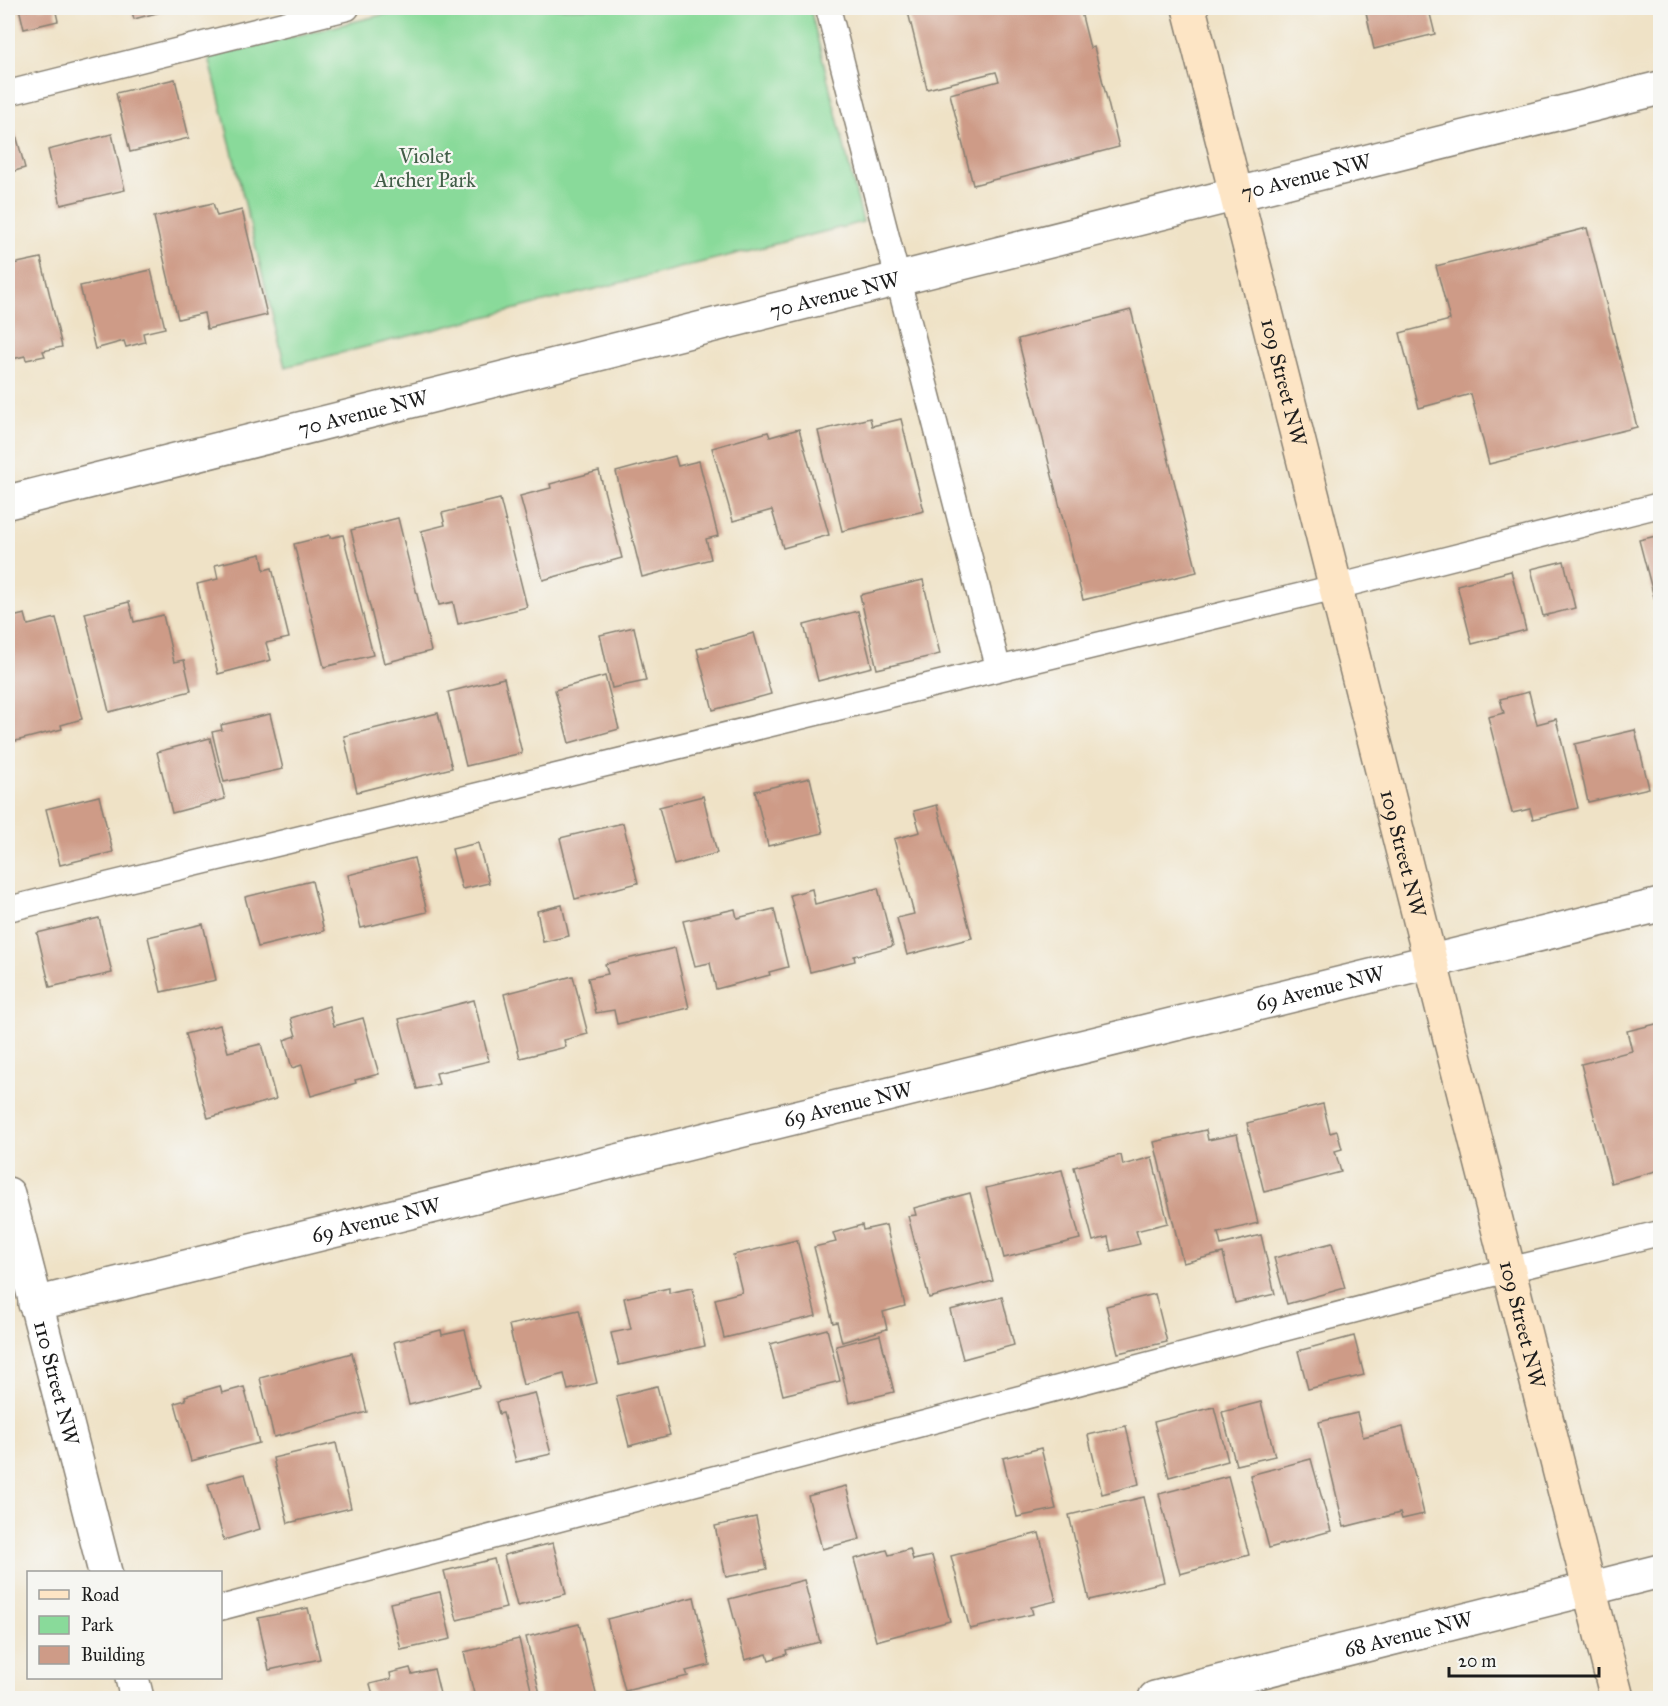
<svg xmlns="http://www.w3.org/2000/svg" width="1668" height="1706" font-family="'IM FELL Great Primer',serif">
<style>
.green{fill:#89da9a;stroke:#527b5b;stroke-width:1.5}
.building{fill:#ce9b87}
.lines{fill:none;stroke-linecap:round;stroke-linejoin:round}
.lane-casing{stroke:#867f71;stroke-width:27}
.street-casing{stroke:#867f71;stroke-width:36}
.secondary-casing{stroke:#867f71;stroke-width:36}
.lane{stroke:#fff;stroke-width:24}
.street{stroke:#fff;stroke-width:33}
.secondary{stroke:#fde5c5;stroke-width:33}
.labels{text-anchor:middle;stroke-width:4.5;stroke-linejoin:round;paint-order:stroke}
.park-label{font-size:21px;fill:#425e48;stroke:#f6f6f2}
.street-label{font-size:21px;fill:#1c1c1c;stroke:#f6f6f2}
</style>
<rect width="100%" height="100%" fill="#f6f6f2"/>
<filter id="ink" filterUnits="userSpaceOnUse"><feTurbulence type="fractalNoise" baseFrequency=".0167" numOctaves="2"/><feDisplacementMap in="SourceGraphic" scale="12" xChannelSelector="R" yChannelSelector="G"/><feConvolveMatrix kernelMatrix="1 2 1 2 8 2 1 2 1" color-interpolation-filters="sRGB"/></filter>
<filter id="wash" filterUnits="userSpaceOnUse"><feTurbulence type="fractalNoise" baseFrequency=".008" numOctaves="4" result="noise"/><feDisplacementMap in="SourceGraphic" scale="24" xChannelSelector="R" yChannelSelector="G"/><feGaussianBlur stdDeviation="1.35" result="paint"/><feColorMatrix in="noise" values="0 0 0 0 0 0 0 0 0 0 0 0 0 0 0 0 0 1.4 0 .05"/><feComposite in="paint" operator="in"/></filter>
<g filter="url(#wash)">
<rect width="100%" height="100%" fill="#efe2c6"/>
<path class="green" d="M 410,8 L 810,8 L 863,222 L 285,367 L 209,57 Z"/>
<g id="blocks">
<path class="building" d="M 19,8 L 55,8 L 58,21 L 24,29 Z
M 131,8 L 163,8 L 164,11 L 134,19 Z
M 907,8 L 1080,8 L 1090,48 L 1094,47 L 1119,147 L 973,185 L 950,94 L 999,81 L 996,72 L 927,89 Z
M 1365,8 L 1436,8 L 1429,10 L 1435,34 L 1374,49 Z
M 175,79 L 189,138 L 130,152 L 116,93 Z
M 11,116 L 25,168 L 8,173 L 8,117 Z
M 112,134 L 125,190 L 61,205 L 48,150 Z
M 213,203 L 217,216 L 242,210 L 267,315 L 207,329 L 204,313 L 178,319 L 154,217 Z
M 1587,228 L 1637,427 L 1489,464 L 1471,394 L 1419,408 L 1400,333 L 1450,320 L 1436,266 Z
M 41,258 L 62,347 L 43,351 L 45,356 L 26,360 L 25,356 L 8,360 L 8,265 Z
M 151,270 L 165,328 L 143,333 L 145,342 L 126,347 L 124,341 L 95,349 L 80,286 Z
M 1131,310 L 1197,572 L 1083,600 L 1018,339 Z
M 870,418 L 872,426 L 901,419 L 924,511 L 842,531 L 818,431 Z
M 799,429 L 829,535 L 783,548 L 772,510 L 733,521 L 712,448 L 768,432 L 770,437 Z
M 675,456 L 678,466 L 699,461 L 718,536 L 706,539 L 711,559 L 642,577 L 616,472 Z
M 599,471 L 622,558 L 543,580 L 520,496 L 551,488 L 550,484 Z
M 500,499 L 527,607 L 458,624 L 453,602 L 439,605 L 421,531 L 445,525 L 442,513 Z
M 398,518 L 431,651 L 384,663 L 351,530 Z
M 330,535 L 330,538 L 343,535 L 373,655 L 324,667 L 294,544 Z
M 1660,535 L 1660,600 L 1655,601 L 1639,540 Z
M 261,554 L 264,570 L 272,568 L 289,638 L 266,643 L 271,660 L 218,674 L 197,584 L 218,579 L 215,565 Z
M 1564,561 L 1575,608 L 1543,616 L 1531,569 Z
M 1511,571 L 1526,630 L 1472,644 L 1457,585 Z
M 923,580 L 940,654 L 877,669 L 860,595 Z
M 129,602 L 134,622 L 163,615 L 174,662 L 184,660 L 191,691 L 109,712 L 85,613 Z
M 858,611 L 872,667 L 818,681 L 804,625 Z
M 25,614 L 28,625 L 56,618 L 82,719 L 61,725 L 62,729 L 8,743 L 8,618 Z
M 634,627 L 646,681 L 612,688 L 600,635 Z
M 754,633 L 771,694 L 713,710 L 697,649 Z
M 605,676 L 619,729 L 569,743 L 555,690 Z
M 504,678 L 522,753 L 466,766 L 448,692 Z
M 1529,692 L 1537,724 L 1556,719 L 1578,808 L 1533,819 L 1530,809 L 1512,813 L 1488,717 L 1504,713 L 1500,699 Z
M 438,713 L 452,768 L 357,792 L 344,736 Z
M 270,714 L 283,769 L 224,782 L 212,732 L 222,730 L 221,725 Z
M 1635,730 L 1649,788 L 1588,802 L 1575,744 Z
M 210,738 L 225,799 L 172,813 L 157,752 Z
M 810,778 L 823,833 L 768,846 L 755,791 Z
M 99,796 L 113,852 L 60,865 L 46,809 Z
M 703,796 L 717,853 L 674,865 L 659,807 Z
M 937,805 L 972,938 L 907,955 L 897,918 L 914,914 L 894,839 L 920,832 L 914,811 Z
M 623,823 L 638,883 L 575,899 L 560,838 Z
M 478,843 L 489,883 L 462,889 L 452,849 Z
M 414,858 L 427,912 L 361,928 L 348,875 Z
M 312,881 L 324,931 L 258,947 L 245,897 Z
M 878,888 L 893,946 L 854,956 L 855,961 L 810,972 L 790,895 L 812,889 L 815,904 Z
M 562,905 L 569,936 L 543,942 L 537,911 Z
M 735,909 L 737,918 L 774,909 L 788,967 L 769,972 L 770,975 L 716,989 L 710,963 L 695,966 L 683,921 Z
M 99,918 L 112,973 L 50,987 L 37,933 Z
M 203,924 L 216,980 L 161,992 L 148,937 Z
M 675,948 L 689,1008 L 617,1024 L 614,1010 L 596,1013 L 588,978 L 608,974 L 605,964 Z
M 573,976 L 588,1034 L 564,1040 L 566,1047 L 520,1058 L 504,994 Z
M 474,1000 L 489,1061 L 436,1073 L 439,1084 L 417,1089 L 399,1019 Z
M 329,1006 L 334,1026 L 363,1018 L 379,1074 L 355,1080 L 356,1083 L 311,1096 L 302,1065 L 292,1068 L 284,1040 L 296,1036 L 291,1018 Z
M 1660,1023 L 1660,1170 L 1611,1183 L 1581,1064 L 1632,1051 L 1627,1031 Z
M 220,1025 L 228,1052 L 261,1044 L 276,1099 L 208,1118 L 185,1034 Z
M 1323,1104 L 1330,1133 L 1337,1131 L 1342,1149 L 1335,1151 L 1341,1172 L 1264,1192 L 1247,1123 Z
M 1206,1130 L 1208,1140 L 1237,1134 L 1258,1223 L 1218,1233 L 1221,1245 L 1261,1235 L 1275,1294 L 1235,1303 L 1223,1253 L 1183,1263 L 1154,1142 Z
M 1121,1155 L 1123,1165 L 1152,1157 L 1168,1223 L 1136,1231 L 1140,1244 L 1111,1251 L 1108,1237 L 1093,1241 L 1074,1167 Z
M 1062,1170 L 1080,1239 L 1004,1258 L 986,1188 Z
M 970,1193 L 993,1281 L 929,1298 L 908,1216 L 916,1215 L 914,1208 Z
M 862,1225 L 863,1230 L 886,1225 L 905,1306 L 883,1312 L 887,1329 L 842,1342 L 837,1322 L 833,1323 L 814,1247 L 836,1242 L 833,1233 Z
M 797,1240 L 816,1316 L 724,1338 L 715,1299 L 742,1292 L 733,1255 Z
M 1332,1243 L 1345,1288 L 1287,1304 L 1274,1258 Z
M 669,1288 L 669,1293 L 692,1288 L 705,1346 L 619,1365 L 611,1333 L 631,1329 L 624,1298 Z
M 1155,1294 L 1167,1342 L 1118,1353 L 1106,1306 Z
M 1002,1297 L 1014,1345 L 963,1359 L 950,1310 Z
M 579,1310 L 597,1383 L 568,1390 L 564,1374 L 523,1385 L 509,1325 Z
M 827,1329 L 840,1381 L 783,1395 L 770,1344 Z
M 441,1330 L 442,1335 L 465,1330 L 479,1387 L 409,1405 L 394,1342 Z
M 880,1335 L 894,1392 L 849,1403 L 836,1346 Z
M 1354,1336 L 1364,1375 L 1308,1389 L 1298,1351 Z
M 352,1353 L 367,1412 L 274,1437 L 260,1378 Z
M 220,1386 L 222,1393 L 244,1387 L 259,1443 L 191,1461 L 175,1403 L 186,1400 L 185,1396 Z
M 657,1386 L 670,1435 L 629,1446 L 616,1396 Z
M 535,1393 L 551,1454 L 516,1462 L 503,1413 L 499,1414 L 496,1402 Z
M 1261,1402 L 1275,1456 L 1236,1465 L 1222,1412 Z
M 1214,1407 L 1228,1461 L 1169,1477 L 1154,1422 Z
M 1357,1413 L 1363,1437 L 1403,1427 L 1424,1514 L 1402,1519 L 1400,1513 L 1344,1527 L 1319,1422 Z
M 1126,1426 L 1139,1484 L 1102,1494 L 1088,1435 Z
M 336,1443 L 351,1508 L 288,1523 L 273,1458 Z
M 1041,1448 L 1056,1509 L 1017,1517 L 1003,1458 Z
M 1311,1459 L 1331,1531 L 1269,1548 L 1250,1475 Z
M 245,1474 L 260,1529 L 224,1540 L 208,1484 Z
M 1228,1476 L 1249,1555 L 1180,1574 L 1159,1494 Z
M 846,1486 L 860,1539 L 822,1549 L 808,1496 Z
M 1144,1497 L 1164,1582 L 1089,1600 L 1069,1515 Z
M 756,1517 L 767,1569 L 726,1577 L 715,1526 Z
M 1039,1533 L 1056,1601 L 1031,1607 L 1033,1614 L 970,1629 L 951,1556 Z
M 553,1543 L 566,1594 L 517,1606 L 504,1555 Z
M 910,1549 L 913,1560 L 932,1556 L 950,1621 L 876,1641 L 854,1559 L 887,1550 L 889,1555 Z
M 494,1559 L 506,1608 L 457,1620 L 444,1571 Z
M 804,1580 L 820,1642 L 786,1650 L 787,1654 L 769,1660 L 767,1654 L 745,1660 L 729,1599 Z
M 440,1592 L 451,1639 L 401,1650 L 390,1603 Z
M 694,1597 L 710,1665 L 686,1671 L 688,1676 L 625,1691 L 607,1619 Z
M 308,1608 L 320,1659 L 269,1670 L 258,1618 Z
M 579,1624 L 597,1698 L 541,1698 L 526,1637 Z
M 519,1639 L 533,1698 L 475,1698 L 464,1652 Z
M 410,1668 L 412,1674 L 434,1669 L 441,1698 L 374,1698 L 370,1684 L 391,1679 L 390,1673 Z"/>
</g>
</g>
<g filter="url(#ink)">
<use href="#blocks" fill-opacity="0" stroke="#867f71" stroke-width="1.5"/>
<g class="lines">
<g class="lane-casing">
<path id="lane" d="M 828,8 L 998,667
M 8,93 L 347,8
M 8,909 L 1336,587 L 1660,505
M 220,1608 L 1508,1270 L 1660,1233"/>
</g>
<g class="street-casing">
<g id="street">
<path id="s1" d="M 8,502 L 1660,88"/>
<path id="s2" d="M 8,1194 L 105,1572"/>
<path id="s3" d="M 35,1304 L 1660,905"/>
<path d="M 132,1678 L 137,1698"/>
<path id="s4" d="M 1155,1698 L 1660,1571"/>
</g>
</g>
<g class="secondary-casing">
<g id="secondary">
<path id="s5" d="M 1189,8 L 1617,1698"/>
</g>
</g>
<use href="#lane" class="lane"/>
<use href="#street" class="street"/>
<use href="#secondary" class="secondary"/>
</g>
</g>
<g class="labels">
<g class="park-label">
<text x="425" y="163">Violet<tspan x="425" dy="24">Archer Park</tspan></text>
</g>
<g class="street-label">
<text dy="7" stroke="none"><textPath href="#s1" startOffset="1338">70 Avenue NW</textPath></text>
<text dy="7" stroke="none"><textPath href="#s1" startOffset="852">70 Avenue NW</textPath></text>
<text dy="7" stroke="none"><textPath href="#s5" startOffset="386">109 Street NW</textPath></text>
<text dy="7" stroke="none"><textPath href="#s1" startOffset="366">70 Avenue NW</textPath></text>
<text dy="7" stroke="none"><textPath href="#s5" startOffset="872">109 Street NW</textPath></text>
<text dy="7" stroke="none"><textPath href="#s3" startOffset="1323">69 Avenue NW</textPath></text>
<text dy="7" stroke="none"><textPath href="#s3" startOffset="837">69 Avenue NW</textPath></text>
<text dy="7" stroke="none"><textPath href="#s3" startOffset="351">69 Avenue NW</textPath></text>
<text dy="7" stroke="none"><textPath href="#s5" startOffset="1358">109 Street NW</textPath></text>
<text dy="7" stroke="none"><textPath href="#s2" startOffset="195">110 Street NW</textPath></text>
<text dy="7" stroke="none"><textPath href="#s4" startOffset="261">68 Avenue NW</textPath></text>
</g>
</g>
<rect width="1668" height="1706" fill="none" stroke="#f6f6f2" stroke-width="30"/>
<rect x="27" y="1571" width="195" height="108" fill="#f6f6f2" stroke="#9f9f9c" stroke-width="1.5"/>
<rect x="39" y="1590" width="30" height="9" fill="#fde5c5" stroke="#9f9f9c" stroke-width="1.5"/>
<text x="81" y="1601" font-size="18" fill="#1c1c1c">Road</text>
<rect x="39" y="1616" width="30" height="18" fill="#89da9a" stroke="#9f9f9c" stroke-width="1.5"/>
<text x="81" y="1631" font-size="18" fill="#1c1c1c">Park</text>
<rect x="39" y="1646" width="30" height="18" fill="#ce9b87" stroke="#9f9f9c" stroke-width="1.5"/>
<text x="81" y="1661" font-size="18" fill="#1c1c1c">Building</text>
<path d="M1449 1667v9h150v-9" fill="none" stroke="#1c1c1c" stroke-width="3"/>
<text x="1458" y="1667" font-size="18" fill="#1c1c1c" stroke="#f6f6f2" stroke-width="4.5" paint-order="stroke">20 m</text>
</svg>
